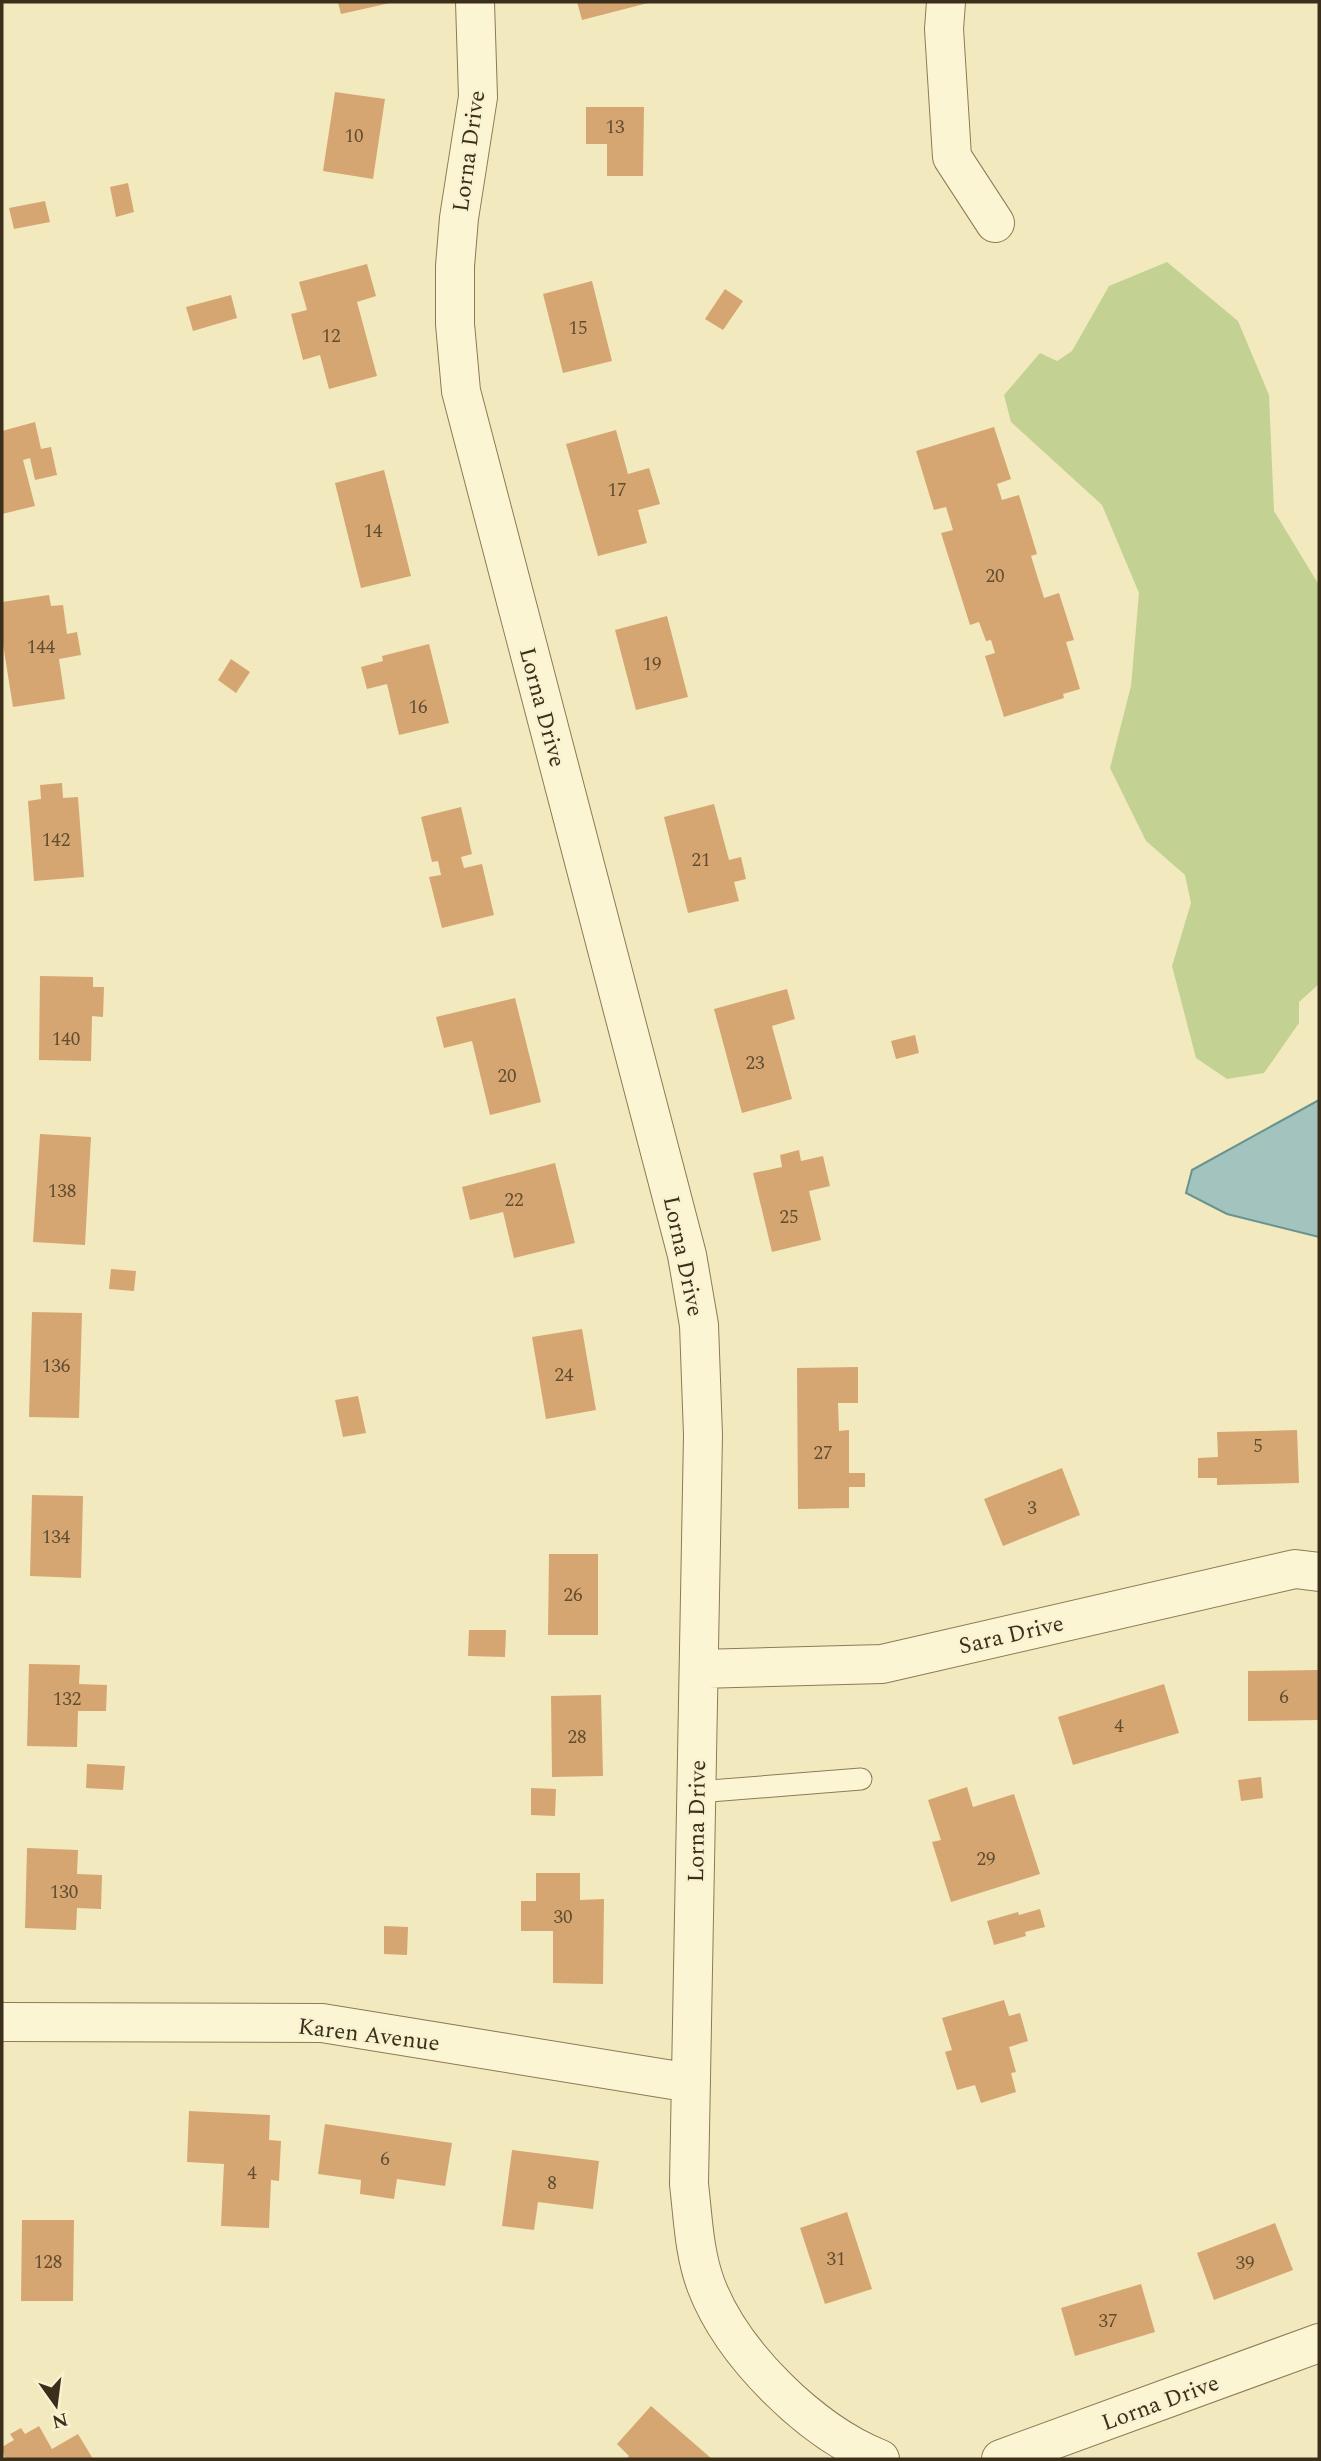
<svg xmlns="http://www.w3.org/2000/svg" width="1321" height="2461" font-family="Spectral,serif">
<style>
.green{fill:#c3d292}
.water{fill:#a3c4be;stroke:#69938d;stroke-width:2}
.building{fill:#d5a671}
.lines{fill:none;stroke-linecap:round;stroke-linejoin:round}
.service-casing{stroke:#8d7a55;stroke-width:23}
.minor-casing{stroke:#8d7a55;stroke-width:40}
.service{stroke:#fcf5d3;stroke-width:21}
.minor{stroke:#fcf5d3;stroke-width:38}
.labels{text-anchor:middle;stroke-width:5;stroke-linejoin:round;paint-order:stroke}
.number-label{font-size:19px;fill:#624d30}
.street-label{font-size:23px;fill:#3b2f1b;stroke:#f9f2d0}
</style>
<rect width="100%" height="100%" fill="#f3e9bf"/>
<path class="green" d="M 1167,262 L 1238,321 L 1269,395 L 1274,511 L 1319,585 L 1319,984 L 1299,1002 L 1299,1023 L 1264,1073 L 1227,1079 L 1196,1058 L 1172,966 L 1191,903 L 1185,875 L 1146,841 L 1110,768 L 1131,686 L 1139,593 L 1102,505 L 1011,422 L 1004,395 L 1040,353 L 1057,361 L 1072,351 L 1109,286 Z"/>
<path class="water" d="M 1319,1100 L 1319,1237 L 1227,1214 L 1186,1193 L 1192,1170 Z"/>
<path class="building" d="M 338,2 L 390,2 L 390,3 L 341,14 Z
M 577,2 L 648,2 L 648,3 L 582,20 Z
M 335,92 L 385,99 L 373,179 L 323,171 Z
M 586,107 L 644,107 L 643,176 L 607,176 L 607,144 L 586,144 Z
M 128,183 L 134,212 L 116,217 L 110,187 Z
M 45,201 L 50,222 L 14,229 L 9,208 Z
M 367,264 L 376,296 L 357,302 L 377,376 L 329,389 L 320,355 L 303,360 L 291,314 L 307,310 L 299,282 Z
M 592,281 L 612,361 L 563,373 L 543,294 Z
M 725,289 L 743,301 L 723,330 L 705,319 Z
M 231,295 L 237,318 L 193,331 L 186,307 Z
M 35,422 L 41,449 L 51,447 L 57,475 L 35,480 L 30,458 L 23,460 L 35,506 L 2,514 L 2,431 Z
M 994,427 L 1011,479 L 997,484 L 1002,500 L 1019,495 L 1037,554 L 1031,556 L 1044,598 L 1059,593 L 1074,640 L 1066,642 L 1080,689 L 1063,694 L 1064,698 L 1004,717 L 985,656 L 995,653 L 991,640 L 986,641 L 979,622 L 970,625 L 941,533 L 953,530 L 946,507 L 934,510 L 916,451 Z
M 616,430 L 628,474 L 649,468 L 660,504 L 638,510 L 647,543 L 598,556 L 566,444 Z
M 384,470 L 411,576 L 361,588 L 335,483 Z
M 49,595 L 51,606 L 63,605 L 67,634 L 77,632 L 81,655 L 59,659 L 65,699 L 13,707 L 2,638 L 2,602 Z
M 667,616 L 688,697 L 636,710 L 615,630 Z
M 429,644 L 449,723 L 399,735 L 387,684 L 367,689 L 361,667 L 383,661 L 382,656 Z
M 231,659 L 250,672 L 236,693 L 218,680 Z
M 62,783 L 63,798 L 78,797 L 84,877 L 34,881 L 28,801 L 41,799 L 40,785 Z
M 714,804 L 729,860 L 741,857 L 746,879 L 734,882 L 739,901 L 688,913 L 664,817 Z
M 461,807 L 472,854 L 461,857 L 464,868 L 482,864 L 494,915 L 442,928 L 429,877 L 441,875 L 438,861 L 432,862 L 421,817 Z
M 40,976 L 93,977 L 93,987 L 104,987 L 103,1017 L 92,1016 L 91,1061 L 39,1060 Z
M 787,989 L 795,1019 L 772,1026 L 792,1099 L 742,1113 L 714,1009 Z
M 515,998 L 541,1102 L 490,1115 L 472,1041 L 444,1048 L 436,1017 Z
M 915,1035 L 919,1053 L 896,1059 L 891,1041 Z
M 40,1134 L 91,1137 L 85,1245 L 33,1242 Z
M 799,1150 L 801,1161 L 823,1156 L 830,1186 L 809,1191 L 821,1240 L 772,1252 L 753,1173 L 782,1167 L 780,1155 Z
M 555,1163 L 575,1243 L 514,1258 L 503,1212 L 470,1220 L 462,1187 Z
M 111,1269 L 136,1271 L 134,1291 L 109,1289 Z
M 32,1312 L 82,1313 L 79,1418 L 29,1417 Z
M 582,1329 L 596,1410 L 546,1419 L 532,1337 Z
M 858,1367 L 858,1403 L 838,1403 L 839,1431 L 849,1430 L 849,1473 L 865,1473 L 865,1487 L 849,1487 L 849,1508 L 798,1509 L 797,1368 Z
M 358,1396 L 366,1433 L 343,1437 L 335,1400 Z
M 1297,1430 L 1299,1483 L 1217,1485 L 1217,1478 L 1198,1478 L 1198,1458 L 1218,1457 L 1217,1432 Z
M 1062,1468 L 1080,1515 L 1003,1546 L 984,1499 Z
M 32,1495 L 83,1496 L 81,1578 L 30,1576 Z
M 549,1554 L 598,1554 L 598,1635 L 548,1635 Z
M 469,1630 L 506,1630 L 505,1657 L 468,1656 Z
M 29,1664 L 80,1665 L 79,1684 L 107,1685 L 106,1711 L 78,1711 L 77,1747 L 27,1746 Z
M 1319,1670 L 1319,1720 L 1248,1721 L 1248,1671 Z
M 1164,1684 L 1179,1733 L 1073,1765 L 1058,1717 Z
M 601,1695 L 603,1776 L 552,1777 L 551,1696 Z
M 87,1764 L 125,1766 L 123,1790 L 86,1788 Z
M 1261,1777 L 1263,1798 L 1241,1801 L 1238,1780 Z
M 967,1787 L 973,1807 L 1014,1794 L 1040,1874 L 951,1902 L 932,1842 L 941,1840 L 928,1800 Z
M 531,1788 L 556,1789 L 555,1816 L 531,1815 Z
M 27,1848 L 78,1850 L 77,1874 L 102,1875 L 101,1909 L 77,1908 L 76,1930 L 25,1928 Z
M 536,1873 L 580,1873 L 580,1900 L 604,1899 L 603,1984 L 553,1983 L 553,1931 L 521,1931 L 521,1901 L 536,1901 Z
M 1040,1909 L 1045,1927 L 1025,1932 L 1026,1936 L 994,1945 L 987,1921 L 1018,1912 L 1019,1915 Z
M 384,1926 L 408,1927 L 407,1955 L 384,1954 Z
M 1004,2000 L 1009,2016 L 1020,2013 L 1028,2041 L 1009,2047 L 1016,2072 L 1011,2073 L 1016,2092 L 981,2103 L 975,2085 L 957,2090 L 945,2052 L 952,2050 L 942,2018 Z
M 189,2111 L 270,2115 L 269,2140 L 281,2141 L 279,2181 L 271,2180 L 269,2228 L 221,2226 L 224,2164 L 187,2162 Z
M 325,2124 L 452,2143 L 445,2186 L 397,2179 L 394,2199 L 360,2194 L 361,2180 L 318,2174 Z
M 512,2150 L 599,2161 L 593,2209 L 538,2202 L 534,2230 L 502,2226 Z
M 847,2212 L 872,2289 L 825,2304 L 800,2228 Z
M 22,2220 L 74,2220 L 73,2301 L 21,2301 Z
M 1275,2223 L 1293,2270 L 1214,2300 L 1197,2253 Z
M 1141,2284 L 1155,2332 L 1075,2356 L 1061,2308 Z
M 651,2406 L 712,2459 L 626,2459 L 629,2456 L 617,2444 Z
M 39,2426 L 52,2449 L 78,2434 L 93,2459 L 5,2459 L 2,2447 L 14,2440 L 10,2434 L 21,2428 L 25,2434 Z"/>
<g class="lines">
<g class="service-casing">
<path id="service" d="M 697,1792 L 861,1779"/>
</g>
<g class="minor-casing">
<path id="minor" d="M 475,2 L 478,97 L 459,218 L 455,266 L 455,324 L 461,391 L 687,1255 L 699,1325 L 703,1435 L 689,2184 C 693,2218 694,2253 706,2285 C 732,2354 811,2432 880,2459
M 946,2 L 944,29 L 952,157 L 995,223
M 699,1669 L 882,1664 L 1295,1569 L 1319,1572
M 2,2022 L 322,2023 L 691,2083
M 1001,2459 L 1319,2343"/>
</g>
<use href="#service" class="service"/>
<use href="#minor" class="minor"/>
</g>
<g class="labels">
<g class="number-label">
<text x="615" y="133">13</text>
<text x="354" y="142">10</text>
<text x="578" y="334">15</text>
<text x="331" y="342">12</text>
<text x="617" y="496">17</text>
<text x="373" y="537">14</text>
<text x="995" y="582">20</text>
<text x="41" y="653">144</text>
<text x="652" y="670">19</text>
<text x="418" y="713">16</text>
<text x="56" y="846">142</text>
<text x="701" y="866">21</text>
<text x="66" y="1045">140</text>
<text x="755" y="1069">23</text>
<text x="507" y="1082">20</text>
<text x="62" y="1197">138</text>
<text x="514" y="1206">22</text>
<text x="789" y="1223">25</text>
<text x="56" y="1372">136</text>
<text x="564" y="1381">24</text>
<text x="1258" y="1452">5</text>
<text x="823" y="1459">27</text>
<text x="1032" y="1514">3</text>
<text x="56" y="1543">134</text>
<text x="573" y="1601">26</text>
<text x="1284" y="1703">6</text>
<text x="67" y="1705">132</text>
<text x="1119" y="1732">4</text>
<text x="577" y="1743">28</text>
<text x="986" y="1865">29</text>
<text x="64" y="1898">130</text>
<text x="563" y="1923">30</text>
<text x="385" y="2165">6</text>
<text x="252" y="2179">4</text>
<text x="552" y="2189">8</text>
<text x="836" y="2265">31</text>
<text x="48" y="2268">128</text>
<text x="1245" y="2269">39</text>
<text x="1108" y="2327">37</text>
</g>
<g class="street-label">
<text transform="translate(468 151) rotate(-82)" y="8">Lorna Drive</text>
<text transform="translate(543 707) rotate(75)" y="8">Lorna Drive</text>
<text transform="translate(684 1256) rotate(78)" y="8">Lorna Drive</text>
<text transform="translate(1011 1634) rotate(-13)" y="8">Sara Drive</text>
<text transform="translate(696 1821) rotate(-89)" y="8">Lorna Drive</text>
<text transform="translate(369 2034) rotate(7)" y="8">Karen Avenue</text>
<text transform="translate(1160 2402) rotate(-20)" y="8">Lorna Drive</text>
</g>
</g>
<rect width="1321" height="2461" fill="none" stroke="#3b2f1b" stroke-width="7"/>
<g transform="translate(56 2405) rotate(166)" stroke="#f9f2d0" stroke-width="5" paint-order="stroke">
<path d="M0-5L12 26L0 18L-12 26Z" fill="#3b2f1b"/>
<text y="-10" font-size="19" font-weight="bold" text-anchor="middle" fill="#3b2f1b">N</text>
</g>
</svg>
